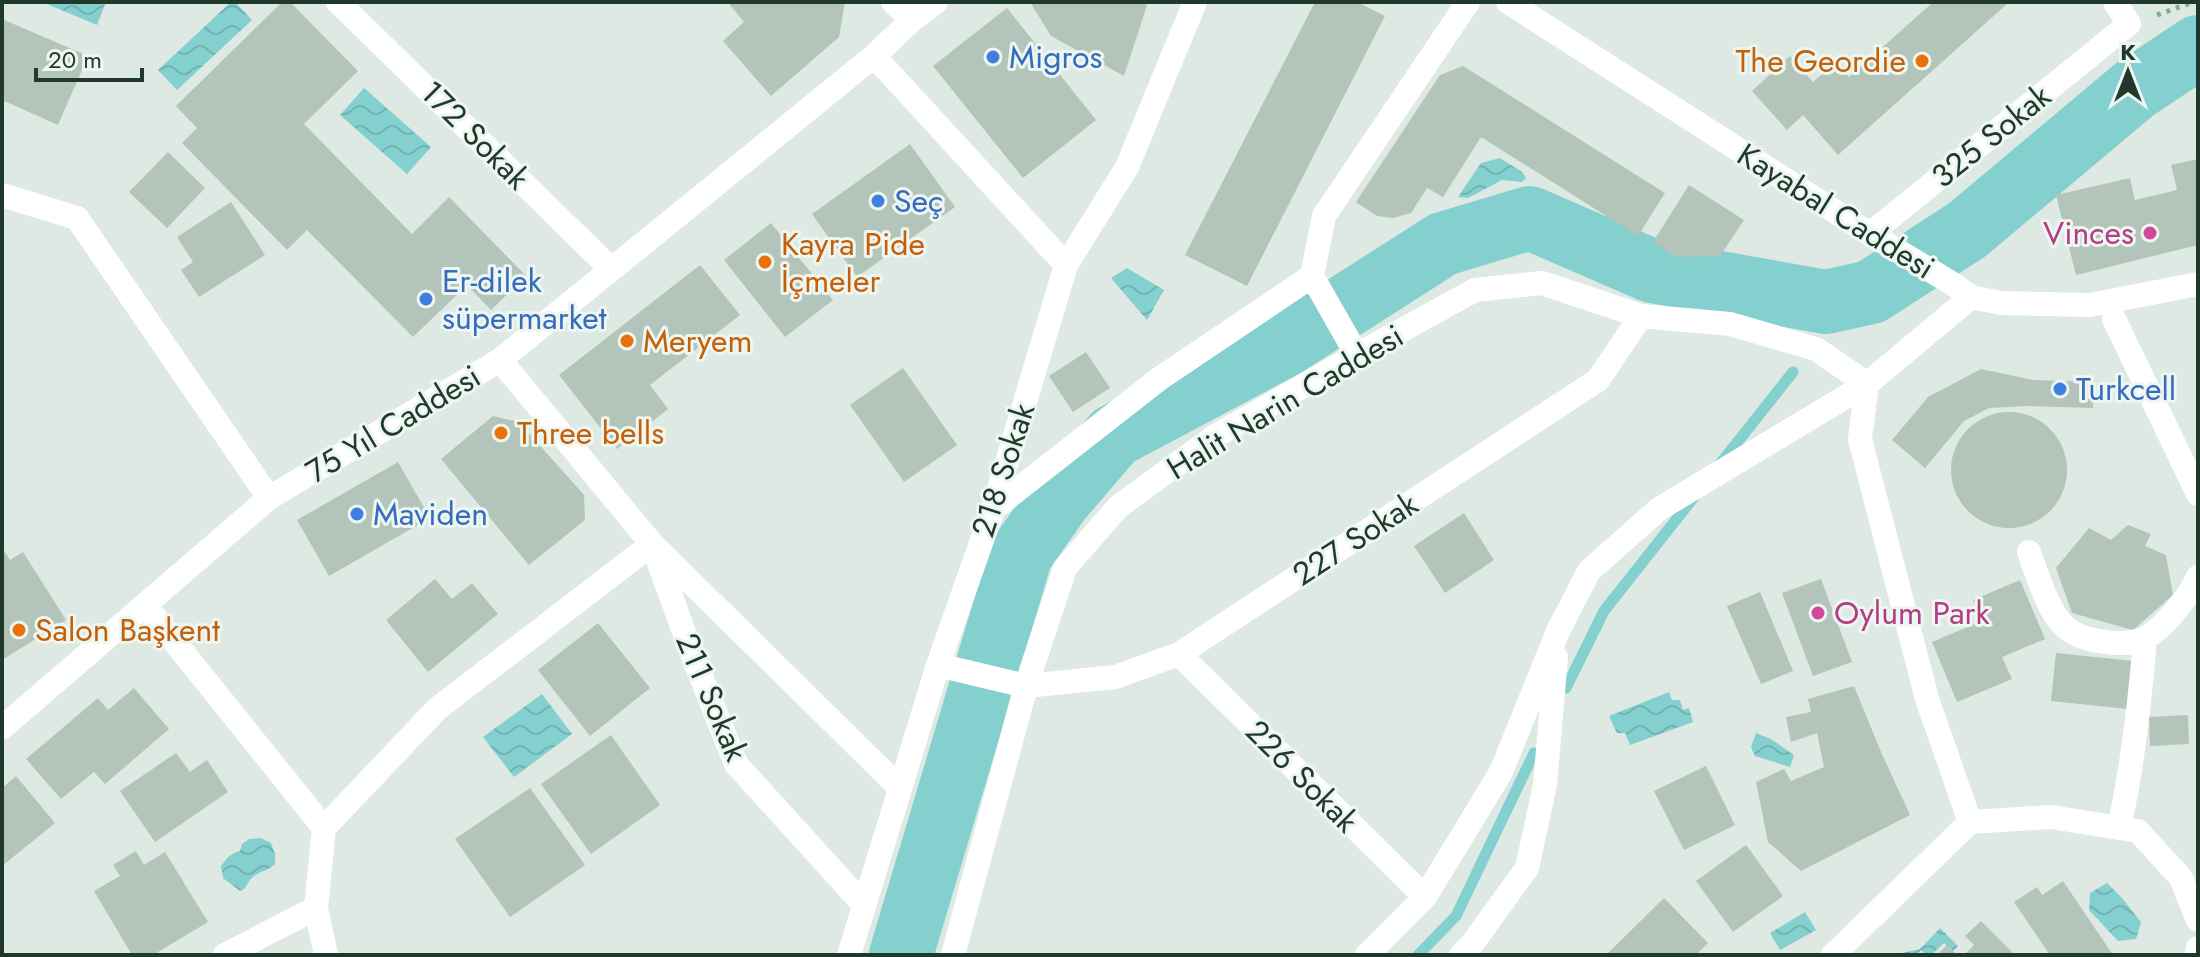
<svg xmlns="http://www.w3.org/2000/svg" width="2200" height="957" font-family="Jost,sans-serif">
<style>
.water{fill:url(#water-waves)}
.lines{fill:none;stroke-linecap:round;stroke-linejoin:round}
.stream{stroke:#83d0cf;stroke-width:11}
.river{stroke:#83d0cf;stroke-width:64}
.building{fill:#b3c4ba}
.path{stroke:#7dae96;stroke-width:5;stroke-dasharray:4 6;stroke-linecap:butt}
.minor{stroke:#fff;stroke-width:24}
.shop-dot{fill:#3f7fe0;stroke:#edf6f0;stroke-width:3}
.food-dot{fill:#e8710a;stroke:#edf6f0;stroke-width:3}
.hotel-dot{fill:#d1479c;stroke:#edf6f0;stroke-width:3}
.labels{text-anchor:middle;stroke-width:6;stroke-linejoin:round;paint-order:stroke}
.shop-label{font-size:32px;fill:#366cbe;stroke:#edf6f0;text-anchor:start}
.food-label{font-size:32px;fill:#c56008;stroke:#edf6f0;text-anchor:start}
.street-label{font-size:32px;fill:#1f392d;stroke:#edf6f0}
.hotel-label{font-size:32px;fill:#b23c85;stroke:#edf6f0;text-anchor:end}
</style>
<defs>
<pattern id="water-waves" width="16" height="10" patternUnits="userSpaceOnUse" patternTransform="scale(2)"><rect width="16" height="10" fill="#83d0cf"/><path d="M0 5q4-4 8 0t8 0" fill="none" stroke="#71b3b2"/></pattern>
</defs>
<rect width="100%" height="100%" fill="#dde9e2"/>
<path class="water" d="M 42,2 L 106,2 L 97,25 Z
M 231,2 L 235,2 L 252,20 L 177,90 L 158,70 Z
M 364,88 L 431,147 L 407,174 L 340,115 Z
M 1500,158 L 1522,172 L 1526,178 L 1522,182 L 1502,180 L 1468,198 L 1458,197 L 1481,163 Z
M 1127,268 L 1164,290 L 1147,320 L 1111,278 Z
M 1669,692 L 1672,700 L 1680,700 L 1683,710 L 1689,708 L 1693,722 L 1630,745 L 1625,733 L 1617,733 L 1609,716 Z
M 542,694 L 572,734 L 514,777 L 483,737 Z
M 1756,733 L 1771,739 L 1794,755 L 1790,767 L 1755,756 L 1751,747 Z
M 261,838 L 271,843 L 275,854 L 275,864 C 268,871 260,871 253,877 C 246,883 248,888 240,891 L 223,878 L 221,866 C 227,858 231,853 240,851 L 242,844 L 249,839 Z
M 2107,883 L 2122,898 L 2141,922 L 2136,939 L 2118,941 L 2089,910 L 2090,893 Z
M 1805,912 L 1816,930 L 1780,950 L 1770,933 Z
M 1940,928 L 1958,946 L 1953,951 L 1944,943 L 1931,955 L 1926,955 L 1921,950 L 1916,955 L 1897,954 L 1920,949 Z"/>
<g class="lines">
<path class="stream" d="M 1831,324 L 1853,296
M 1720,464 L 1793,372
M 1566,688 L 1604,611 L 1694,497
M 1418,955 L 1456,916 L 1534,753"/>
<path class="river" d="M 901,955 L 1021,554 L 1059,500 L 1114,436 L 1285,345 L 1443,244 L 1530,218 L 1652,271 L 1826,302 L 1871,292 L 1967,230 L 2135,89 L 2198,47"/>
</g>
<path class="building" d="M 282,2 L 290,2 L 358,71 L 304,124 L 412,234 L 449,197 L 526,276 L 491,310 L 467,285 L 413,337 L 307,230 L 287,250 L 182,143 L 197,128 L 176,106 Z
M 733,2 L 845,2 L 839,37 L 771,96 L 723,41 L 744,22 L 730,5 Z
M 1030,2 L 1148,2 L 1124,76 L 1051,36 Z
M 1315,2 L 1357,2 L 1385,16 L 1247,286 L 1185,255 Z
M 1929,2 L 2006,2 L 2007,4 L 1838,155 L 1803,115 L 1787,130 L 1752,91 L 1790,56 L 1813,82 L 1836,62 L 1849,77 L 1931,4 Z
M 1007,8 L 1096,120 L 1023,178 L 933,66 Z
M 2,19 L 88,56 L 58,125 L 2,100 Z
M 1463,66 L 1665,193 L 1638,236 L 1481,137 L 1443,197 L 1427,188 L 1411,213 L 1393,218 L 1377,216 L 1356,202 L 1440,75 Z
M 910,144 L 955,207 L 857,277 L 812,214 Z
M 168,152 L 205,188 L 167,228 L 129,192 Z
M 2198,159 L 2198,245 L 2076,275 L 2056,195 L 2130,178 L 2135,200 L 2177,190 L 2171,165 Z
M 1689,185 L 1744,220 L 1720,256 L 1675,257 L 1653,242 Z
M 231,202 L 265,255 L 199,297 L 181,270 L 193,262 L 177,237 Z
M 771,223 L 833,300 L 785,337 L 724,260 Z
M 700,265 L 740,315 L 650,385 L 668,409 L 617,449 L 559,375 Z
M 1086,352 L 1110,388 L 1073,412 L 1049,376 Z
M 903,368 L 957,445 L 904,482 L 850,405 Z
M 1981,369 L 2033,380 L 2094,382 L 2093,408 L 2025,406 L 1989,408 L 1964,421 L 1925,468 L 1892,440 L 1928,397 Z
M1951 470a58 58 0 1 1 116 0a58 58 0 1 1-116 0Z
M 493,416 L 519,422 L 584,495 L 585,520 L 529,565 L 441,459 Z
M 398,462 L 430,518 L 329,576 L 297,520 Z
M 1464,513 L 1494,560 L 1445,593 L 1414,546 Z
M 2128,525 L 2151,534 L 2145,546 L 2166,555 L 2173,595 L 2133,630 L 2072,613 L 2056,568 L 2089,528 L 2111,540 Z
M 2,548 L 10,560 L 23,552 L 66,620 L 2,660 Z
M 435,579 L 452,599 L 472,583 L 498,614 L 428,672 L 386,620 Z
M 1821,579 L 1852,662 L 1813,676 L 1782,593 Z
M 2020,580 L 2045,639 L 2002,657 L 2012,679 L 1957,702 L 1932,642 L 1982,621 L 1973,600 Z
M 1760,592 L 1793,671 L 1761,684 L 1727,606 Z
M 598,623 L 650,688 L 590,736 L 538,670 Z
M 2056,653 L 2133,661 L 2128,709 L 2051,701 Z
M 1854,686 L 1881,752 L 1910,815 L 1801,871 L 1768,842 L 1756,782 L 1784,769 L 1791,781 L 1824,767 L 1817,733 L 1791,742 L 1786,717 L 1811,712 L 1808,699 Z
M 134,688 L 169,729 L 105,784 L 94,772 L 61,799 L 26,759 L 98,698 L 108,710 Z
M 2188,715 L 2189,744 L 2150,746 L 2149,717 Z
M 611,735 L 660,805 L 591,854 L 541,784 Z
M 176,753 L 190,772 L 207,760 L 228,792 L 155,842 L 120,791 Z
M 1706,766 L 1735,825 L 1684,850 L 1654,791 Z
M 16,776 L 55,823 L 2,866 L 2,788 Z
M 530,788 L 585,865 L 510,917 L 455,839 Z
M 1746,845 L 1783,896 L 1733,932 L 1696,881 Z
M 136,851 L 144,865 L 165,852 L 208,922 L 153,955 L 132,955 L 94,891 L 120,876 L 113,865 Z
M 2063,881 L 2113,955 L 2050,955 L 2014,902 L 2037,887 L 2042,895 Z
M 1664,898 L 1708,943 L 1696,955 L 1606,955 Z
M 1981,921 L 2015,955 L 1964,955 L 1974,945 L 1965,936 Z
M 1947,945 L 1957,955 L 1937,955 Z"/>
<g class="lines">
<path class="path" d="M 2157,15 L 2193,2"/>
<path class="minor" d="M 338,2 L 611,269
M 893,2 L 912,20
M 1508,2 L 1870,234 L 1953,284 L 1971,297 L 2001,303 L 2090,305 L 2198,284
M 874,56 L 1066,265
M 2,195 L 77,218 L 269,498
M 1870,234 L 2129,24 L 2115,2
M 2114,319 L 2198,494
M 1357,355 L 1312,276 L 1324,216 L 1468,2
M 500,360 L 652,544 L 900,788
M 993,509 L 1159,379 L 1312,276
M 2029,552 C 2037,574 2047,608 2063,625 C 2079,642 2125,648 2145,638 C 2163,629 2190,595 2198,577
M 145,605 L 324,828
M 1179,654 L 1425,897
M 938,665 L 1026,686 L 1115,677 L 1179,654 L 1598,380 L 1641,316
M 2,728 L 269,498 L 500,360 L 874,56 L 912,20 L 936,2
M 1970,822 L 2051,817 L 2138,831 L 2181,878 L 2198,920
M 2119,828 C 2133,764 2140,704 2145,638
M 316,908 L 326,955
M 225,955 L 316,908 L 324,828 L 437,709 L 652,544 L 692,654 L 736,764 L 864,905
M 849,955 L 938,665 L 993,509 L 1066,265 L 1127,167 L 1195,2
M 953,955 L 1026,686 L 1065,568 L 1118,507 L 1214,437 L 1357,355 L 1475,290 L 1542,283 L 1641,316 L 1730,324 L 1816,349 L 1867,384 L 1860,439 L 1927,699 L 1970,822
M 1367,955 L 1425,897 L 1501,772 L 1558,631 L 1589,571 L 1659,509 L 1867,384 L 1971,297
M 1461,955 L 1472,944 L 1527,868 L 1545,785 L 1556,657
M 1833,955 L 1970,822
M 2197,955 L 2198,948"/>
</g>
<g class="shop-dot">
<circle cx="993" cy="57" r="8"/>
<circle cx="878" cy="201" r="8"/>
<circle cx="426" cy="299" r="8"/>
<circle cx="2060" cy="389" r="8"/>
<circle cx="357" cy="514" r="8"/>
</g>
<g class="food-dot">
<circle cx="1922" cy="61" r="8"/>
<circle cx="765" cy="262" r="8"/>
<circle cx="627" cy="341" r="8"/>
<circle cx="501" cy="433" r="8"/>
<circle cx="19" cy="630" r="8"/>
</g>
<g class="hotel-dot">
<circle cx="2150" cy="233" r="8"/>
<circle cx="1818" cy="613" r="8"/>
</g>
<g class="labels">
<g class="shop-label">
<text x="1009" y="68">Migros</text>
<text x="894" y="212">Seç</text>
<text x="442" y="292">Er-dilek<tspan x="442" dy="37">süpermarket</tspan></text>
<text x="2076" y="400">Turkcell</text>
<text x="373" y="525">Maviden</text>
</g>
<g class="food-label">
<text x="1906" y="72" text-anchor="end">The Geordie</text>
<text x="781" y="255">Kayra Pide<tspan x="781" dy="37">İçmeler</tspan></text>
<text x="643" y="352">Meryem</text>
<text x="517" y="444">Three bells</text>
<text x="35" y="641">Salon Başkent</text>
</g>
<g class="street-label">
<text transform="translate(475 135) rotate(45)" y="11">172 Sokak</text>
<text transform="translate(1991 136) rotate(-39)" y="11">325 Sokak</text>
<text transform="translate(1836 211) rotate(32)" y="11">Kayabal Caddesi</text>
<text transform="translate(1285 402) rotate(-31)" y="11">Halit Narin Caddesi</text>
<text transform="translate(393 424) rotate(-31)" y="11">75 Yıl Caddesi</text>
<text transform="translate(1003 470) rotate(-72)" y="11">218 Sokak</text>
<text transform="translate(1355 539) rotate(-33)" y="11">227 Sokak</text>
<text transform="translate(712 697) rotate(67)" y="11">211 Sokak</text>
<text transform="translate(1302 776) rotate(45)" y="11">226 Sokak</text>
</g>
<g class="hotel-label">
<text x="2134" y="244">Vinces</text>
<text x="1834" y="624" text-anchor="start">Oylum Park</text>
</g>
</g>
<rect width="2200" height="957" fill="none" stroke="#1f392d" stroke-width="8"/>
<g transform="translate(2128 72)" stroke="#edf6f0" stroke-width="6" paint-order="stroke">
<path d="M0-6L14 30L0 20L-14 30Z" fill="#1f392d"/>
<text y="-12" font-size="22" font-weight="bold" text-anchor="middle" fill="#1f392d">K</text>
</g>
<path d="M36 68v12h106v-12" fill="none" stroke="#1f392d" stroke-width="4"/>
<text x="48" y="68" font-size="24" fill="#1f392d" stroke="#edf6f0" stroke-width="6" paint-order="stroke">20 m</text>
</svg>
